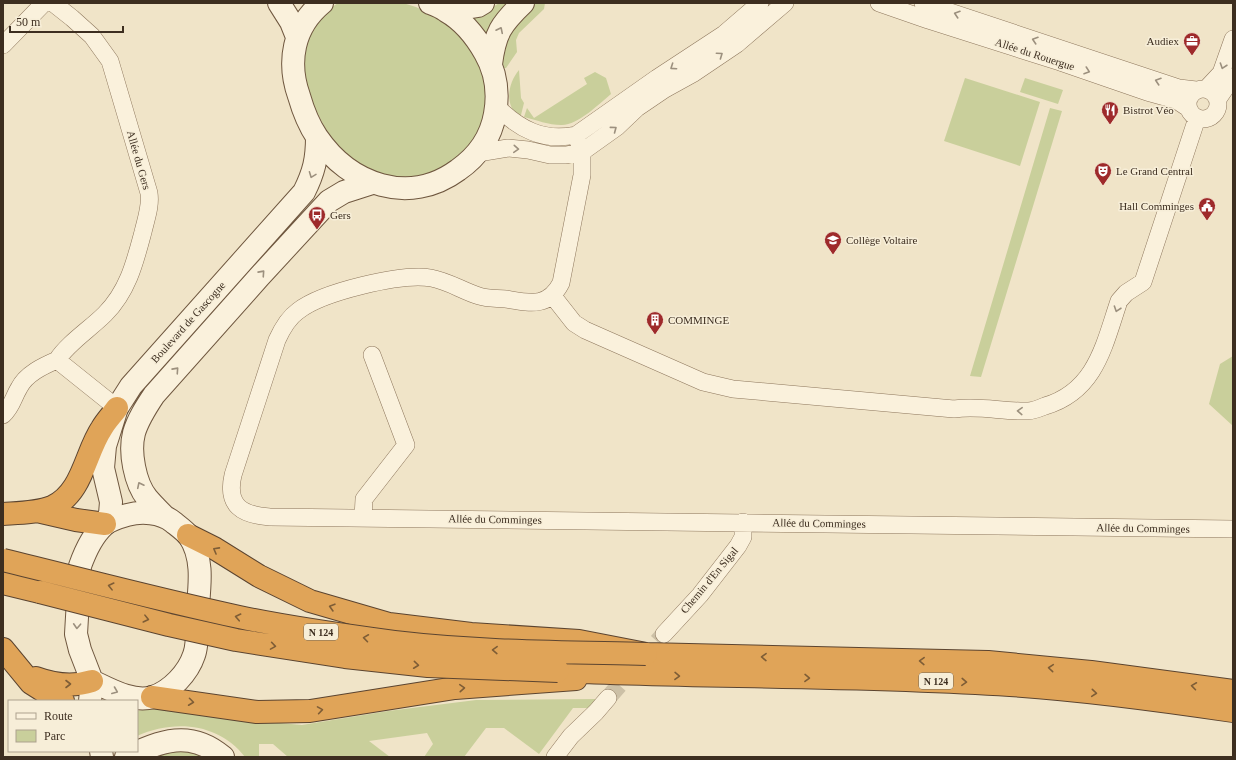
<svg xmlns="http://www.w3.org/2000/svg" width="1236" height="760" font-family="Georgia,serif">
<style>
.green{fill:#c9cf9b}
.lines{fill:none;stroke-linecap:round;stroke-linejoin:round}
.street-tunnel{stroke:#ccc0a6;stroke-width:17;stroke-dasharray:17 8;stroke-linecap:butt}
.street-casing{stroke:#8d765c;stroke-width:18}
.secondary-casing{stroke:#6f573f;stroke-width:24}
.highway-casing{stroke:#5b4430;stroke-width:24}
.street{stroke:#faf1dc;stroke-width:17}
.secondary{stroke:#faf1dc;stroke-width:22}
.highway{stroke:#e0a458;stroke-width:22}
.highway-bridge-casing{stroke:#5b4430;stroke-width:24;stroke-linecap:butt}
.highway-bridge{stroke:#e0a458;stroke-width:22}
.oneway{stroke:#9c907e}
.oneway2{stroke:#7e5d36}
.labels{text-anchor:middle;stroke-width:3;stroke-linejoin:round;paint-order:stroke}
.shield{fill:#f7eed8;stroke:#756857;stroke-width:1}
.shield-label{font-size:10px;font-weight:bold;fill:#3d2e20}
.poi-label{font-size:11px;fill:#3d2e20;stroke:#f7eed8;text-anchor:start}
.street-label{font-size:11px;fill:#3d2e20;stroke:#f7eed8}
</style>
<rect width="100%" height="100%" fill="#f0e4c8"/>
<path class="green" d="M 338,3 L 403,3 L 416,7 L 439,18 L 457,32 L 471,48 L 487,80 L 488,104 L 480,129 L 474,142 L 459,159 L 427,175 L 392,178 L 365,169 L 340,149 L 328,133 L 310,99 L 302,61 L 307,37 L 325,12 Z
M 499,3 L 512,3 L 488,32 L 486,34 L 485,33 L 471,18 L 490,9 Z
M 536,3 L 545,3 L 544,9 L 519,33 L 516,40 L 517,52 L 506,68 L 504,68 C 495,39 516,20 536,3 Z
M 519,70 L 521,98 L 524,103 L 521,115 L 519,117 C 504,105 508,83 519,70 Z
M 595,72 L 606,78 L 611,94 C 599,104 577,126 561,125 C 549,125 536,120 524,117 L 527,108 L 534,118 L 587,84 L 584,78 Z
M 965,78 L 1040,102 L 1020,166 L 944,141 Z
M 1025,78 L 1063,90 L 1058,104 L 1020,92 Z
M 1050,108 L 1062,111 L 981,377 L 970,376 Z
M 1233,356 L 1233,426 L 1209,404 L 1220,364 Z
M 596,699 L 589,708 L 573,708 L 539,754 L 504,728 L 486,728 L 464,757 L 424,757 L 433,744 L 427,733 L 369,741 L 390,757 L 288,757 L 273,744 L 259,744 L 259,757 L 245,757 C 219,723 174,719 137,736 L 137,711 L 147,709 L 165,707 L 269,722 L 302,725 L 388,711 L 476,700 Z
M 164,751 L 188,751 L 205,757 L 147,757 Z"/>
<g class="lines">
<path class="street-tunnel" d="M 608,698 L 664,634"/>
<g class="street-casing">
<path id="street" d="M 53,3 L 72,18 L 92,36 L 110,61 L 149,193 C 151,206 146,219 143,232 C 135,262 128,291 105,314 C 90,329 68,343 57,360 L 117,408
M 879,3 L 928,20 L 1060,62 L 1147,92 L 1176,100 L 1188,108
M 923,3 L 1179,88 L 1196,90
M 3,45 L 44,3
M1188 104a15 15 0 1 1 30 0a15 15 0 1 1-30 0Z
M 1206,89 L 1221,73 L 1233,39
M 1218,99 L 1233,77
M 496,106 C 519,129 543,142 576,135 L 657,78 L 724,34 L 760,3
M 576,135 L 582,152 L 582,175 L 561,283 C 548,308 530,303 506,299 C 497,298 488,299 479,296 C 463,291 448,281 431,278 C 401,273 322,292 298,311 C 288,318 282,329 277,340 L 233,475 C 226,506 242,515 270,517 L 1233,529
M 478,153 L 508,148 L 528,150 L 550,155 L 566,155 L 582,152 L 617,127 L 637,108 L 665,89 L 694,73 L 737,44 L 785,3
M 552,295 L 574,323 L 585,330 L 703,382 L 733,389 L 954,409 C 979,405 1003,412 1028,411 C 1033,411 1040,408 1045,406 C 1096,391 1104,345 1119,301 L 1126,293 L 1143,282 L 1197,118
M 3,415 C 12,407 13,398 19,388 C 26,374 43,366 57,360
M 363,518 L 364,499 L 406,445 L 372,355
M 664,634 L 700,595 L 738,546 L 743,537 L 743,522
M 555,757 L 571,736 L 596,712 L 608,698"/>
</g>
<g class="secondary-casing">
<path id="secondary" d="M 279,3 L 291,22 L 297,37
M 322,3 C 293,27 287,62 299,96 C 303,110 309,125 317,137 C 350,185 409,206 458,170 C 478,156 491,137 495,114 C 499,92 496,72 485,53 C 476,37 462,20 446,11 C 441,7 435,5 430,3
M 447,11 L 478,6 L 483,3
M 491,64 C 495,33 501,24 523,3
M 164,516 C 158,510 152,504 147,498 C 135,483 129,452 134,433 C 138,419 146,407 154,395 L 259,277 L 329,201 L 344,192 L 372,183
M 105,524 L 110,514 L 111,502 L 103,468 L 105,446 L 117,408 L 131,386 L 304,192 C 314,172 317,159 317,137
M 90,701 L 92,681 L 80,650 L 76,634 L 80,566 C 85,552 93,535 104,525 C 110,520 120,517 127,515 C 141,511 161,512 173,522 C 178,526 185,531 189,536 C 205,559 199,590 197,616 C 197,627 198,645 194,655 C 188,673 171,691 153,697 C 133,703 109,689 92,681
M 101,751 L 102,757
M 126,757 C 161,741 190,729 223,757"/>
</g>
<g class="highway-casing">
<path id="highway" d="M 37,511 L 76,520 L 105,524
M 3,514 C 19,513 37,513 52,507 C 83,493 85,453 102,428 C 106,421 112,415 117,408
M 188,535 L 214,548 L 259,576 L 310,601 L 389,624 L 471,634 L 579,641 L 646,654 L 988,662 L 1091,672 L 1233,691
M 3,583 L 40,592
M 3,649 L 31,683 L 50,695 L 63,701
M 558,671 C 708,678 859,675 1010,685 C 1085,690 1159,700 1233,711
M 36,678 C 55,685 73,687 92,681
M 152,697 L 257,712 L 310,711 L 455,688 L 576,679"/>
</g>
<use href="#street" class="street"/>
<use href="#secondary" class="secondary"/>
<use href="#highway" class="highway"/>
<g class="highway-bridge-casing">
<path id="highway-bridge" d="M 3,560 C 81,579 160,600 239,617 C 290,628 342,635 394,642 C 478,652 562,652 646,654
M 40,592 L 169,625 L 236,640 L 345,657 L 428,666 L 558,671"/>
</g>
<use href="#highway-bridge" class="highway-bridge"/>
</g>
<defs><path id="oneway-chevron" d="M-2-3.5L2.5 0L-2 3.5" fill="none" stroke-width="1.6" stroke-linecap="round" stroke-linejoin="round"/></defs>
<g class="oneway">
<use href="#oneway-chevron" transform="translate(957 14) rotate(-162)"/>
<use href="#oneway-chevron" transform="translate(500 30) rotate(-64)"/>
<use href="#oneway-chevron" transform="translate(1035 40) rotate(-162)"/>
<use href="#oneway-chevron" transform="translate(720 55) rotate(-35)"/>
<use href="#oneway-chevron" transform="translate(1223 66) rotate(109)"/>
<use href="#oneway-chevron" transform="translate(673 67) rotate(146)"/>
<use href="#oneway-chevron" transform="translate(1087 71) rotate(19)"/>
<use href="#oneway-chevron" transform="translate(1158 81) rotate(-162)"/>
<use href="#oneway-chevron" transform="translate(614 129) rotate(-37)"/>
<use href="#oneway-chevron" transform="translate(516 149) rotate(4)"/>
<use href="#oneway-chevron" transform="translate(312 175) rotate(111)"/>
<use href="#oneway-chevron" transform="translate(262 273) rotate(-48)"/>
<use href="#oneway-chevron" transform="translate(1117 309) rotate(109)"/>
<use href="#oneway-chevron" transform="translate(176 370) rotate(-48)"/>
<use href="#oneway-chevron" transform="translate(1020 411) rotate(-177)"/>
<use href="#oneway-chevron" transform="translate(140 485) rotate(-116)"/>
<use href="#oneway-chevron" transform="translate(77 626) rotate(93)"/>
<use href="#oneway-chevron" transform="translate(115 691) rotate(22)"/>
</g>
<g class="oneway2">
<use href="#oneway-chevron" transform="translate(216 550) rotate(-151)"/>
<use href="#oneway-chevron" transform="translate(111 586) rotate(-166)"/>
<use href="#oneway-chevron" transform="translate(332 607) rotate(-164)"/>
<use href="#oneway-chevron" transform="translate(238 617) rotate(-168)"/>
<use href="#oneway-chevron" transform="translate(146 619) rotate(14)"/>
<use href="#oneway-chevron" transform="translate(366 638) rotate(-172)"/>
<use href="#oneway-chevron" transform="translate(273 646) rotate(9)"/>
<use href="#oneway-chevron" transform="translate(495 650) rotate(-178)"/>
<use href="#oneway-chevron" transform="translate(764 657) rotate(-179)"/>
<use href="#oneway-chevron" transform="translate(922 661) rotate(-178)"/>
<use href="#oneway-chevron" transform="translate(416 665) rotate(6)"/>
<use href="#oneway-chevron" transform="translate(1051 668) rotate(-175)"/>
<use href="#oneway-chevron" transform="translate(677 676) rotate(1)"/>
<use href="#oneway-chevron" transform="translate(807 678) rotate(1)"/>
<use href="#oneway-chevron" transform="translate(964 682) rotate(3)"/>
<use href="#oneway-chevron" transform="translate(68 684)"/>
<use href="#oneway-chevron" transform="translate(1194 686) rotate(-172)"/>
<use href="#oneway-chevron" transform="translate(462 688) rotate(-4)"/>
<use href="#oneway-chevron" transform="translate(1094 693) rotate(5)"/>
<use href="#oneway-chevron" transform="translate(191 702) rotate(7)"/>
<use href="#oneway-chevron" transform="translate(320 710) rotate(-9)"/>
</g>
<defs>
<g id="office-pin" transform="scale(0.9)"><path d="M0 17L-7.5 6A9.5 9.5 0 1 1 7.5 6Z" fill="#9e2a2b" stroke="#f7eed8"/><path d="M-6-3h4V-5.5h4V-3h4V5H-6ZM-1-4.5V-3h2v-1.5ZM-6 0V1H6V0Z" fill="#fff"/></g>
<g id="restaurant-pin" transform="scale(0.9)"><path d="M0 17L-7.5 6A9.5 9.5 0 1 1 7.5 6Z" fill="#9e2a2b" stroke="#f7eed8"/><path d="M-5-6h1v4h1v-4h1v4h1v-4h1v5L-1.5 .5V6h-2V.5L-5-1ZM5-6V6H3V1.5H1.5Q1.5-4 5-6Z" fill="#fff"/></g>
<g id="theatre-pin" transform="scale(0.9)"><path d="M0 17L-7.5 6A9.5 9.5 0 1 1 7.5 6Z" fill="#9e2a2b" stroke="#f7eed8"/><path d="M-5-5.5Q0-4 5-5.5V0Q5 5 0 6Q-5 5-5 0ZM-3.3-2.5H-1v1.5H-3.3ZM1-2.5H3.3v1.5H1ZM-2.8 1Q0 5.5 2.8 1Z" fill="#fff"/></g>
<g id="civic-pin" transform="scale(0.9)"><path d="M0 17L-7.5 6A9.5 9.5 0 1 1 7.5 6Z" fill="#9e2a2b" stroke="#f7eed8"/><path d="M-.6-6.5H3V-4.5H.6V-3L4-1V1h2V6H-6V1h2V-1L-.6-3ZM-1.2 2.5V6h2.4V2.5Z" fill="#fff"/></g>
<g id="bus-pin" transform="scale(0.9)"><path d="M0 17L-7.5 6A9.5 9.5 0 1 1 7.5 6Z" fill="#9e2a2b" stroke="#f7eed8"/><path d="M-5-6H5V4H4V6H2V4H-2V6H-4V4H-5ZM-3.5-4V0h7V-4ZM-3.5 1.2v1.5H-2V1.2ZM2 1.2v1.5H3.5V1.2Z" fill="#fff"/></g>
<g id="school-pin" transform="scale(0.9)"><path d="M0 17L-7.5 6A9.5 9.5 0 1 1 7.5 6Z" fill="#9e2a2b" stroke="#f7eed8"/><path d="M0-5L7-2L0 1L-7-2ZM-4 1L0 2.5L4 1V4Q0 6-4 4Z" fill="#fff"/></g>
<g id="building-pin" transform="scale(0.9)"><path d="M0 17L-7.5 6A9.5 9.5 0 1 1 7.5 6Z" fill="#9e2a2b" stroke="#f7eed8"/><path d="M-4-6H4V6H1V3H-1V6H-4ZM-2.5-4.3h1.7v1.8h-1.7ZM.8-4.3h1.7v1.8H.8ZM-2.5-1h1.7V.8h-1.7ZM.8-1h1.7V.8H.8Z" fill="#fff"/></g>
</defs>
<g fill-rule="evenodd">
<use href="#office-pin" x="1192" y="41"/>
<use href="#restaurant-pin" x="1110" y="110"/>
<use href="#theatre-pin" x="1103" y="171"/>
<use href="#civic-pin" x="1207" y="206"/>
<use href="#bus-pin" x="317" y="215"/>
<use href="#school-pin" x="833" y="240"/>
<use href="#building-pin" x="655" y="320"/>
</g>
<g class="labels">
<g class="shield">
<rect x="304" y="624" width="34" height="16" rx="3"/>
<rect x="919" y="673" width="34" height="16" rx="3"/>
</g>
<g class="shield-label">
<text x="321" y="636">N 124</text>
<text x="936" y="685">N 124</text>
</g>
<g class="poi-label">
<text x="1179" y="45" text-anchor="end">Audiex</text>
<text x="1123" y="114">Bistrot Véo</text>
<text x="1116" y="175">Le Grand Central</text>
<text x="1194" y="210" text-anchor="end">Hall Comminges</text>
<text x="330" y="219">Gers</text>
<text x="846" y="244">Collège Voltaire</text>
<text x="668" y="324">COMMINGE</text>
</g>
<g class="street-label">
<text transform="translate(1035 54) rotate(18)" y="4">Allée du Rouergue</text>
<text transform="translate(139 160) rotate(74)" y="4">Allée du Gers</text>
<text transform="translate(188 322) rotate(-48)" y="4">Boulevard de Gascogne</text>
<text transform="translate(495 519) rotate(1)" y="4">Allée du Comminges</text>
<text transform="translate(819 523) rotate(1)" y="4">Allée du Comminges</text>
<text transform="translate(1143 528) rotate(1)" y="4">Allée du Comminges</text>
<text transform="translate(709 580) rotate(-50)" y="4">Chemin d'En Sigal</text>
</g>
</g>
<rect width="1236" height="760" fill="none" stroke="#3d2e20" stroke-width="8"/>
<rect x="8" y="700" width="130" height="52" fill="#f7eed8" stroke="#ada18e"/>
<rect x="16" y="713" width="20" height="6" fill="#faf1dc" stroke="#ada18e"/>
<text x="44" y="720" font-size="12" fill="#3d2e20">Route</text>
<rect x="16" y="730" width="20" height="12" fill="#c9cf9b" stroke="#ada18e"/>
<text x="44" y="740" font-size="12" fill="#3d2e20">Parc</text>
<path d="M10 26v6h113v-6" fill="none" stroke="#3d2e20" stroke-width="2"/>
<text x="16" y="26" font-size="12" fill="#3d2e20" stroke="#f7eed8" stroke-width="3" paint-order="stroke">50 m</text>
</svg>
